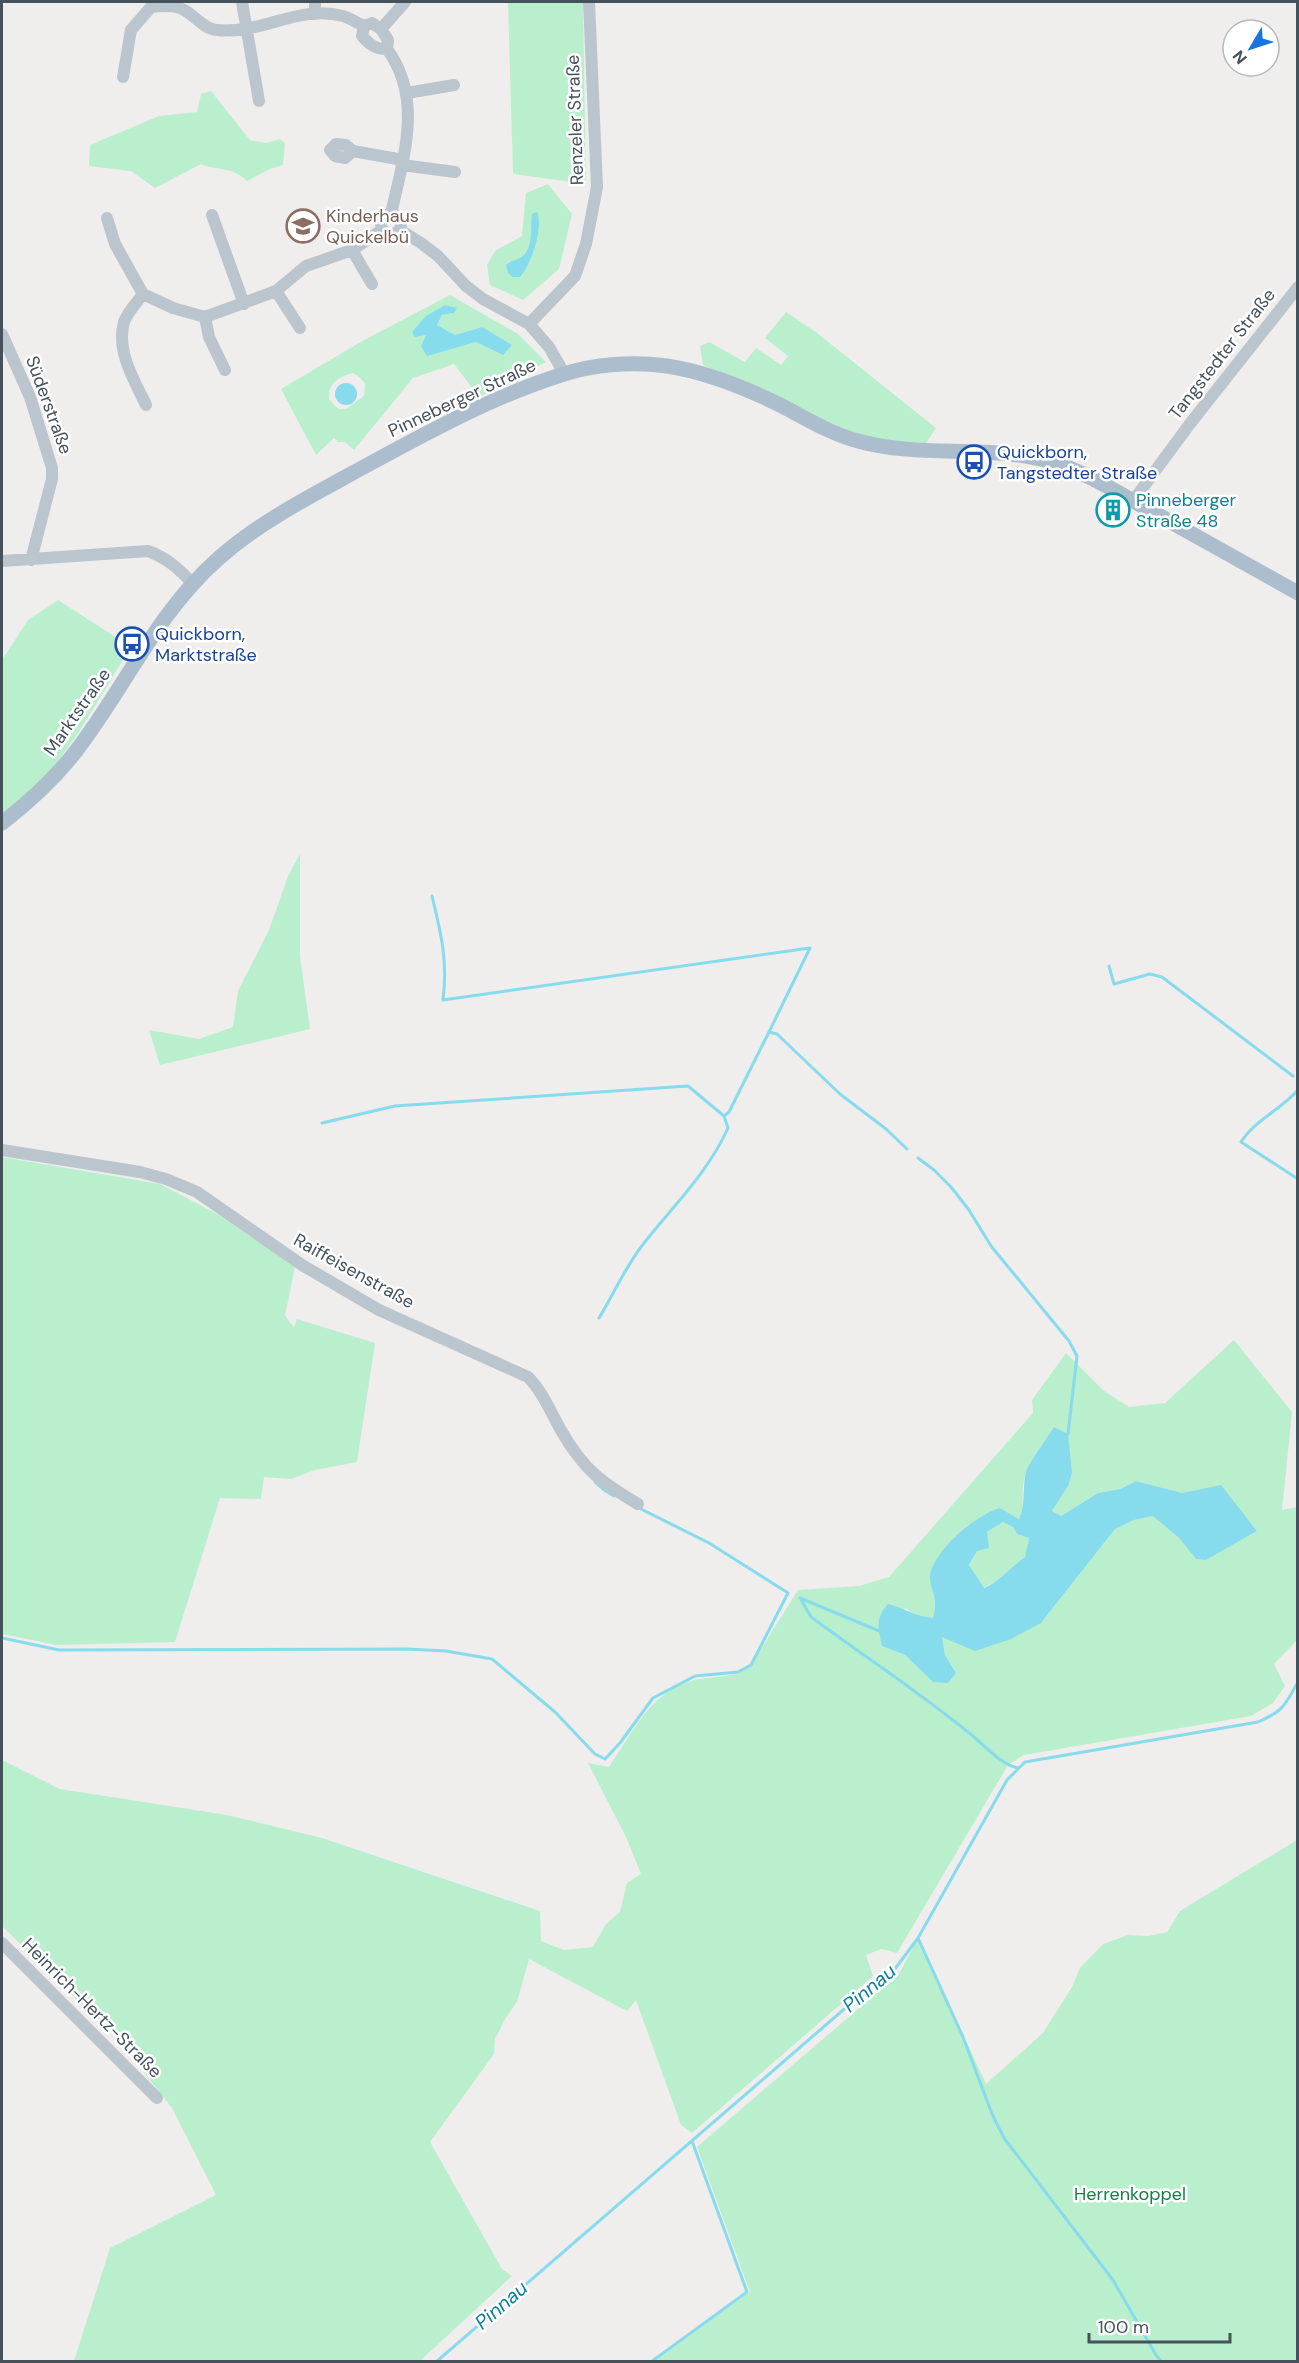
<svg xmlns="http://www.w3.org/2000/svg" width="1299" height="2363" font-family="'DM Sans',sans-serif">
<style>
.green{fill:#baefcd;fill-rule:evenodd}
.water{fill:#86dbed;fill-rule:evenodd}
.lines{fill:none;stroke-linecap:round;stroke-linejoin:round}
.stream{stroke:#86dbed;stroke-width:3}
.minor{stroke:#bbc5cd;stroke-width:12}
.major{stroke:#acbecd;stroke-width:15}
.labels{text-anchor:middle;stroke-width:5;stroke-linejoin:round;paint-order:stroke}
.street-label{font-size:18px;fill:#45515b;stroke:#fff}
.education-label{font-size:18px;fill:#785e54;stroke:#fff;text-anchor:start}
.transit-label{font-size:18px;fill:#164399;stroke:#fff;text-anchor:start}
.culture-label{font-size:18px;fill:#0d838f;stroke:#fff;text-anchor:start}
.park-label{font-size:18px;fill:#157d46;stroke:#fff}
.water-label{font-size:20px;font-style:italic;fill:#0b819a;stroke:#fff}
</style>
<rect width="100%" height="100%" fill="#f0eded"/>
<path class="green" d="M 508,2 L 583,2 L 586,184 L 513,174 Z
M 211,91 L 250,140 L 266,143 L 280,139 L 285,143 L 283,165 L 270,169 L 247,181 C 232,166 217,171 201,164 L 155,188 L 131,171 L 89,166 L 90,145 L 159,116 L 197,112 L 201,94 Z
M 548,184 L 572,214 L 559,269 L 523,300 L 490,285 L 487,265 L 495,251 L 522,236 L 526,193 Z
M 450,295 L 518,334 L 546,362 L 479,397 L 454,364 L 413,378 L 354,450 L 345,442 L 338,442 L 334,438 L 316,455 L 281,389 L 366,339 ZM 445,305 L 454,313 L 442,315 L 437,325 L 455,335 L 482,327 L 503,355 L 476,342 L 452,348 L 421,346 ZM 353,373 L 359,377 L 365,383 L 364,396 L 346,409 L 338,409 L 329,399 C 328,383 338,377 353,373 Z
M 786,312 L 817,333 L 936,428 L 925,445 L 871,439 L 815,417 L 703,365 L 700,346 L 709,342 L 745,362 L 756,348 L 781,365 L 788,356 L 765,338 Z
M 58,600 L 131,647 C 96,702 58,780 2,814 L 2,660 L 28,620 Z
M 300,854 L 300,956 L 310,1029 L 160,1065 L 149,1030 L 199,1039 L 233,1027 L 238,991 L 269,930 L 288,876 Z
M 2,1157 L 160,1184 L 219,1215 L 295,1267 L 285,1316 L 294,1327 L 297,1319 L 375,1343 L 357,1462 L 315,1470 L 291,1479 L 264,1477 L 261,1499 L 220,1498 L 175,1642 L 57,1645 L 2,1634 Z
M 1234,1340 L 1292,1412 L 1282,1510 L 1297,1507 L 1297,1640 L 1274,1664 L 1285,1686 L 1273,1703 L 1251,1716 L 1024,1755 L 1008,1765 L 897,1953 L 881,1949 L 866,1955 L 873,1976 L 692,2133 L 681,2125 L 636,2000 L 627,2011 L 529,1959 L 517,2002 L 505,2019 L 495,2039 L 494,2054 L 430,2142 L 502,2269 L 512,2276 L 420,2361 L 74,2361 L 110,2248 L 216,2195 L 172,2108 L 119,2041 L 2,1926 L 2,1760 L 60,1789 L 227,1815 L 322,1838 L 540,1911 L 541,1941 L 564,1950 L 593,1947 L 606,1924 L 620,1912 L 627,1883 L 641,1874 L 626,1837 L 588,1763 L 609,1767 C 630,1736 651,1692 690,1681 C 712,1675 734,1680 751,1665 L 798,1590 L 859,1586 L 889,1577 L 1033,1413 L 1032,1400 L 1066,1353 L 1104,1391 L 1129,1407 L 1165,1403 ZM 1068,1435 L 1068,1486 L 1052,1511 L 1061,1516 L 1098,1493 L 1120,1489 L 1136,1481 L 1182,1493 L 1221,1486 L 1257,1531 L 1206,1560 L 1196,1559 L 1179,1538 L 1153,1516 L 1134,1520 L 1115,1529 L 1041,1623 L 942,1636 L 945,1655 L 956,1673 L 933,1682 L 905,1655 L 882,1646 L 905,1608 L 920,1617 L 933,1618 L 935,1604 L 930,1576 L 1000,1508 L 1019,1519 C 1024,1508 1022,1498 1023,1486 C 1026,1458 1046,1448 1068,1435 Z
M 1003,1522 L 1013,1527 L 1017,1534 L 1029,1538 L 1025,1558 C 1011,1567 1000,1581 983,1588 L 969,1566 L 987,1532 Z
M 1297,1840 L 1297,2361 L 655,2361 L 750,2292 L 697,2147 L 899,1974 L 918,1938 L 986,2084 L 1043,2033 L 1072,1987 L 1080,1968 L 1103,1944 L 1128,1935 L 1148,1936 L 1167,1932 L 1180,1911 Z"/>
<path class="water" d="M 537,212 C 544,227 531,265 520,277 L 513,277 L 508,273 L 506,265 C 512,260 518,260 523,256 C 534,246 530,227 532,214 Z
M 445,305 L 457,308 L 454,313 L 442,315 L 437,325 L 455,335 L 482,327 L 512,345 L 503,355 L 476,342 L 427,356 L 421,346 L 426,335 L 415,337 L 412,332 L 426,316 Z
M335 394a11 11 0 1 1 22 0a11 11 0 1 1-22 0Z
M 1054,1427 L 1068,1434 L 1072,1473 L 1068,1486 L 1052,1511 L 1061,1516 L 1098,1493 L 1120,1489 L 1136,1481 L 1182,1493 L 1221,1485 L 1257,1531 L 1206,1560 L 1196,1559 L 1179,1538 L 1153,1516 L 1134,1520 L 1115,1529 L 1041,1623 L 1011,1639 L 975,1651 L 942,1637 L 945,1655 L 956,1673 L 948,1683 L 933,1682 L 905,1655 L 882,1646 C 878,1628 875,1619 888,1604 C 904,1608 917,1617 933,1618 C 934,1613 935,1608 935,1604 C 935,1595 929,1584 930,1575 C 935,1549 976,1515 1000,1508 L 1019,1519 C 1026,1505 1022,1487 1026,1472 C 1029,1463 1048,1437 1054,1427 ZM 1003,1522 L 1013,1527 L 1017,1534 L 1029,1538 L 1025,1557 C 1011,1567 1000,1581 984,1588 L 969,1565 L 977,1551 L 989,1548 L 987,1532 Z"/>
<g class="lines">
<path class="stream" d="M 432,896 C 441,933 448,961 443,1000 L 810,948 L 769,1032 L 777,1034 L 840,1094 L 886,1129 L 907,1149
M 1109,966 L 1114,984 L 1150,974 L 1162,977 L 1293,1076
M 1298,1090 C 1280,1110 1253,1122 1241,1142 L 1298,1179
M 322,1123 L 395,1106 L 688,1086 L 724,1116 L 729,1112 L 769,1032
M 918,1158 L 934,1170 L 951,1187 L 969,1210 L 991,1246 L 1069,1341 L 1077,1356 L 1068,1434
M 599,1318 C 613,1295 625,1268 641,1247 C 671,1208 708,1173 728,1128 L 724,1116
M 595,1482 L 604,1490 L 614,1496
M 800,1598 L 811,1617 C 865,1657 923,1694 974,1737 C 986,1747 1004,1767 1019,1768
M 800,1598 L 879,1631
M 2,1638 L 59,1650 L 407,1649 L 446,1651 L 492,1659 L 555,1712 L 595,1754 L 605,1759 L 620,1743 L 653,1698 L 695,1676 L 738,1672 L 751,1665 L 788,1593 L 709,1543 L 639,1508
M 918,1938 L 963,2037 L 992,2114 L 1004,2138 L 1113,2280 L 1156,2355 L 1162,2362
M 436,2362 L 864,1992 L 892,1973 L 918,1938 L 1007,1780 L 1025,1762 L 1258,1722 C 1285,1710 1284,1706 1298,1682
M 651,2362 L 747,2292 L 692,2141"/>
<path class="minor" d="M 242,2 L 259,101
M 315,2 L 315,14
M 372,23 L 381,29 L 388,40 L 387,49 C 375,49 370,45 362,36 L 364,26 Z
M 381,29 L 405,2
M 387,49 C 424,99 403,159 391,214
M 123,77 L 131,30 L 151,7 C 160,6 174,5 182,9 C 194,14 203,29 217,30 C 260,35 300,4 343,16 C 350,18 357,23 364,26
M 407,93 L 454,85
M 353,151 L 345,158 L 335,156 L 330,150 L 336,144 L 346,145 L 353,151 L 403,160
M 402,165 L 455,172
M381 224a10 10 0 1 1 20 0a10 10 0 1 1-20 0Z
M 212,215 L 244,304
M 107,218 L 115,244 L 143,294 L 173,308 L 205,317 L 276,291 L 306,266 L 352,250 L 382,230
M 400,230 L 421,243 L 438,256 L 466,286 L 483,299 L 529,324 L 549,347 L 564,373
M 352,250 L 372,284
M 276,291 L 300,328
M 143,294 C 137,302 127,313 124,322 C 116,351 134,380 146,405
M 205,317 L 209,337 L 225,370
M 529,324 L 575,276 L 586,244 L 597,187 L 589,2
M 2,334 L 30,397 L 52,468 L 52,479 L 31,560
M 1133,501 L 1189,425 L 1298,287
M 2,561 L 148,551 C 167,558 178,568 192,583
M 2,1150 L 140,1172 L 166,1179 L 197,1192 L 302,1265 L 379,1310 L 528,1377 C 543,1392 551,1413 562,1432 C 584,1470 601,1482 638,1504
M 2,1943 L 157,2098"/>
<path class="major" d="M 2,823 C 28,803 52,781 73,755 C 124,690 156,613 219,558 C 261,521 311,496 360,469 C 425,434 491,397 561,375 C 594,364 633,361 667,366 C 707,372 746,388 782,406 C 807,419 831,434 858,441 C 923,459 991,443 1055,463 C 1087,473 1115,491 1144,507 C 1195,535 1246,564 1298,593"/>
</g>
<defs>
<g id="school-ring" transform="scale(1.725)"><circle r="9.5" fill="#fff" stroke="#8d6e63" stroke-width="1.5"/><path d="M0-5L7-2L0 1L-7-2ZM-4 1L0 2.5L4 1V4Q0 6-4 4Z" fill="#8d6e63"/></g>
<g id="bus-ring" transform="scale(1.725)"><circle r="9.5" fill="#fff" stroke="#1a4fb4" stroke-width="1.5"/><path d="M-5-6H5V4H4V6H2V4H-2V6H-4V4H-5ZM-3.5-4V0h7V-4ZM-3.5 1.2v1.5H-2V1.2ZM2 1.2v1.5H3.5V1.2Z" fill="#1a4fb4"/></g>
<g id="building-ring" transform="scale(1.725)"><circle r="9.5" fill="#fff" stroke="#0f9aa8" stroke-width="1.5"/><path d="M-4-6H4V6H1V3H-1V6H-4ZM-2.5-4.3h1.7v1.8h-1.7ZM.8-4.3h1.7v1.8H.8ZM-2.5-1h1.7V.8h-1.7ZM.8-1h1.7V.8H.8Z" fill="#0f9aa8"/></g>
</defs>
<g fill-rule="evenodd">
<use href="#school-ring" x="303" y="226"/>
<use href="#bus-ring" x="974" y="462"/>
<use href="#building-ring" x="1113" y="510"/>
<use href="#bus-ring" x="132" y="644"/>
</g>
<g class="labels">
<g class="street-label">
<text transform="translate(575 120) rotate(-92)" y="6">Renzeler Straße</text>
<text transform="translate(1222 354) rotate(-52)" y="6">Tangstedter Straße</text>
<text transform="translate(462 398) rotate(-25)" y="6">Pinneberger Straße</text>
<text transform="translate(49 405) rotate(70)" y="6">Süderstraße</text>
<text transform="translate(77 712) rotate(-55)" y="6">Marktstraße</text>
<text transform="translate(354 1271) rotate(29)" y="6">Raiffeisenstraße</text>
<text transform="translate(92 2008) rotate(45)" y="6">Heinrich-Hertz-Straße</text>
</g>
<g class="education-label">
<text x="326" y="222">Kinderhaus<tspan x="326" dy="21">Quickelbü</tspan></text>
</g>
<g class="transit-label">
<text x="997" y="458">Quickborn,<tspan x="997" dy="21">Tangstedter Straße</tspan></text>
<text x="155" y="640">Quickborn,<tspan x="155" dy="21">Marktstraße</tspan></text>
</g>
<g class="culture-label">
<text x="1136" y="506">Pinneberger<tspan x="1136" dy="21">Straße 48</tspan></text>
</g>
<g class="park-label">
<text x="1130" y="2200">Herrenkoppel</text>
</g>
<g class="water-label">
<text transform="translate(869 1988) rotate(-40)" y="7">Pinnau</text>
<text transform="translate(501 2305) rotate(-41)" y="7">Pinnau</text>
</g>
</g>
<rect width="1299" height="2363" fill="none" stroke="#45515b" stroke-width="6"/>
<g transform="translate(1251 48) rotate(231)"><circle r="28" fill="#ffffff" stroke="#b5b9bd" stroke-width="1.5"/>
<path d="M0-4.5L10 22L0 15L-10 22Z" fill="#1675e1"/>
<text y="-9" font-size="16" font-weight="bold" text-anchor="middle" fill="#45515b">N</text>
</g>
<path d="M1089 2333v9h141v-9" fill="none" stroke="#45515b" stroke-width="3"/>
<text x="1098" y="2333" font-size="18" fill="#45515b" stroke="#ffffff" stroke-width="4.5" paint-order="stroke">100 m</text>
</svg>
